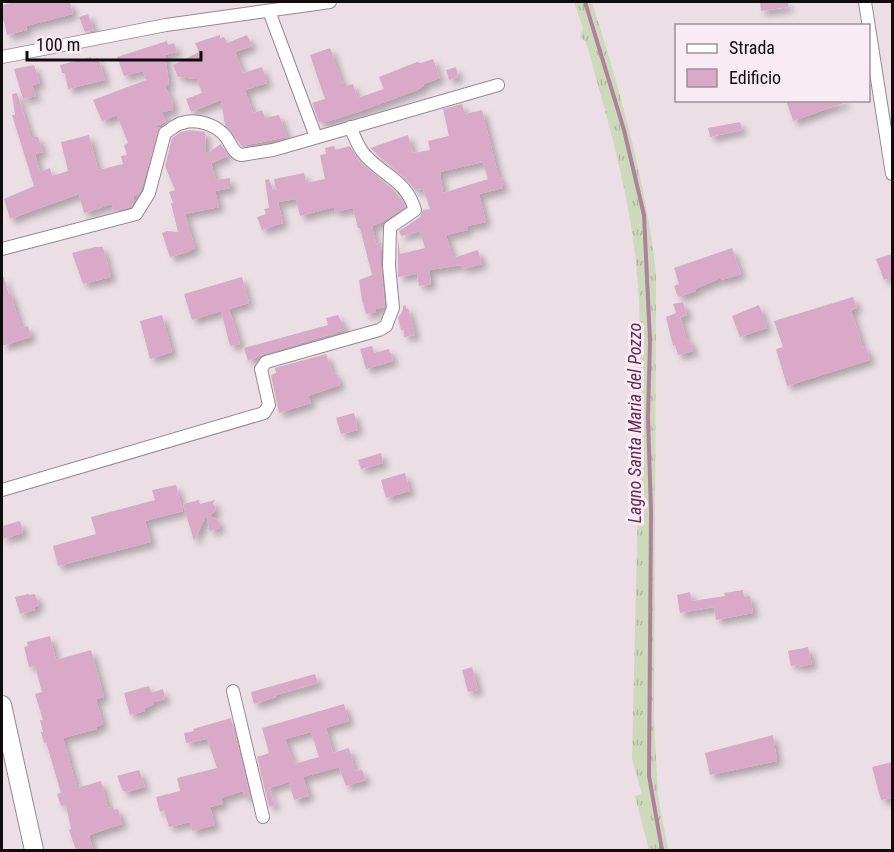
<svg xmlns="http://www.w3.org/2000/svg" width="894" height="852" font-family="'Roboto Condensed',sans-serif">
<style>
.grass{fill:url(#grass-tufts)}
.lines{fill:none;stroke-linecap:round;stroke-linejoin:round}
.stream{stroke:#b0809f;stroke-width:4}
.building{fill:#dba9c8;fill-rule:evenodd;filter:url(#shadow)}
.street-casing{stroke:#958990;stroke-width:14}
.secondary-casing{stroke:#958990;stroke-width:20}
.street{stroke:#fff;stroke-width:12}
.secondary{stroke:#fff;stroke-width:18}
.labels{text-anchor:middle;stroke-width:6;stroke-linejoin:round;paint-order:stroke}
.water-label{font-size:18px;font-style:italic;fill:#652952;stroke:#f8ebf3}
</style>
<defs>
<pattern id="grass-tufts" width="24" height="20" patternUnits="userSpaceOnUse" patternTransform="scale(1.5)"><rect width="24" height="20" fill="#ccd9bb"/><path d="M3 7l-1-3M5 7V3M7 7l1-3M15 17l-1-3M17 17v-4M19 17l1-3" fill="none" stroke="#aeb9a0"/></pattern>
<filter id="shadow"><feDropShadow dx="5" dy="5" stdDeviation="3" flood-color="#0004"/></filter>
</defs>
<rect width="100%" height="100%" fill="#ebdee5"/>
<path class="grass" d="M 574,2 L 592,2 C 620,91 646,180 656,274 L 654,721 L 658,796 L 668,850 L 649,850 L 635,796 L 642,794 L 632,759 L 638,503 L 631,365 L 640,362 C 640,333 640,303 637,275 C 631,196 607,118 586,42 L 580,37 L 583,28 Z"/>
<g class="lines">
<path class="stream" d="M 585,2 L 624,130 L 644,215 L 650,341 L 648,418 L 651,512 L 649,776 L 662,850"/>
</g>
<path class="building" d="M 15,2 L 70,2 L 73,14 L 26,26 L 27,30 L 7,35 L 4,21 L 2,22 L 2,5 Z
M 760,2 L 788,2 L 788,7 L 761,11 Z
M 88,14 L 94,30 L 85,32 L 79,17 Z
M 220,35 L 220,38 L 224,37 L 227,43 L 247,35 L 252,46 L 235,52 L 243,73 L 262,67 L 267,83 L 245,90 L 253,113 L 262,110 L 265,118 L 279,115 L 287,137 L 242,146 L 225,125 L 221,100 L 191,112 L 186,99 L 202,93 L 197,79 L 178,77 L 173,65 L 199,52 L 195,43 Z
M 167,41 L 168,45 L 174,43 L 177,52 L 165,55 L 169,84 L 165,86 L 172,100 L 173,110 L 162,112 L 166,122 L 153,127 L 160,127 L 141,190 L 137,196 L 133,196 L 134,201 L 131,207 L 114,211 L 112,204 L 84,213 L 79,194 L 10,219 L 4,199 L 34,186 L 12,115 L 15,115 L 12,94 L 17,93 L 31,137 L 38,137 L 43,152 L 35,154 L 40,172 L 50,168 L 52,176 L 68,171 L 61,142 L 89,135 L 98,170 L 123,164 L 121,156 L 127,155 L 124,145 L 128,143 L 117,115 L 102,121 L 93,100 L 146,80 L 143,71 L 124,76 L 117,57 Z
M 330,48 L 342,83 L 345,82 L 347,86 L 353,84 L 357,98 L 384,89 L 379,77 L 417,62 L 421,63 L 433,59 L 440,78 L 423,84 L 424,86 L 417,90 L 358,112 L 326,122 L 319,122 L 312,103 L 325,99 L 310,55 Z
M 91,57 L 92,59 L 98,58 L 105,80 L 68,89 L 65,73 L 62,73 L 60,65 Z
M 34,65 L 40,83 L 32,85 L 36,96 L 23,99 L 14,69 Z
M 456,67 L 458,77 L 449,80 L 446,70 Z
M 786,100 L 846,100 L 846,102 L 793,121 Z
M 462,104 L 465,114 L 482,110 L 499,178 L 501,177 L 503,188 L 479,194 L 486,222 L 467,226 L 468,230 L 446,235 L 453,258 L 478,250 L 482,264 L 463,269 L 462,265 L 429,270 L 431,284 L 419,286 L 417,274 L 398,277 L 398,238 L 400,254 L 425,248 L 420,231 L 401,236 L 399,231 L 420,217 L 423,210 L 430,209 L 423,189 L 415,190 L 406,179 L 370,148 L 408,135 L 413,153 L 430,150 L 428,141 L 449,136 L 443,109 ZM 483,162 L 488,179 L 443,193 L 440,172 Z
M 740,122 L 742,130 L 710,137 L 708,128 Z
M 189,130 L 205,132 L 206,154 L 221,144 L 228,156 L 211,163 L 216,180 L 230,178 L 230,188 L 215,191 L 219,207 L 185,214 L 195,248 L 188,252 L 170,257 L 162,233 L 167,231 L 178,232 L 171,203 L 173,203 L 169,192 L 175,190 L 165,166 L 172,138 L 181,132 Z
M 334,146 L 335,150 L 350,146 L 360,162 L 395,191 L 405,207 L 384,221 L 372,226 L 376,244 L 381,242 L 381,267 L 385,307 L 376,309 L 376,312 L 366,314 L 362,300 L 359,280 L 372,275 L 360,228 L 358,228 L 353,208 L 335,212 L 334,207 L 300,216 L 296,199 L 278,202 L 283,223 L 262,230 L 257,217 L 266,214 L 264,209 L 269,208 L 265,180 L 269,179 L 273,190 L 276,190 L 274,179 L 304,173 L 306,183 L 325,179 L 320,155 L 326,154 L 325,148 Z
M 95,247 L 103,247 L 111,277 L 83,284 L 72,253 Z
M 732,248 L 741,274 L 722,280 L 721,278 L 695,289 L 696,291 L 678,297 L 674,286 L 679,284 L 674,268 Z
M 892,254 L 892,277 L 884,280 L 876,259 Z
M 2,277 L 4,277 L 9,295 L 11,294 L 21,328 L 28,326 L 31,337 L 2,346 Z
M 242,277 L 249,303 L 229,309 L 240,344 L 230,346 L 221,311 L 192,320 L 184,294 Z
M 853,297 L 857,308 L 851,310 L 863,348 L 866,347 L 870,360 L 787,386 L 776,349 L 783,347 L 774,321 Z
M 683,302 L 687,315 L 680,317 L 687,341 L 690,340 L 693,351 L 678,355 L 675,345 L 673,346 L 666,317 L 676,313 L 673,304 Z
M 405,305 L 407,309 L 408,308 L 415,335 L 404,337 L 404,330 L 401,330 L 398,318 L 403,310 L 403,306 Z
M 759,305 L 767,328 L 740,337 L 732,316 Z
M 162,315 L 172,352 L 150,359 L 140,321 Z
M 338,315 L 345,330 L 264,354 L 248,361 L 244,348 L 328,325 L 326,318 Z
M 372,346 L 374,353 L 389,349 L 393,361 L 366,369 L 360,349 Z
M 326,354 L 333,374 L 336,373 L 340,385 L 308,396 L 311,403 L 279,413 L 271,375 L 276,373 L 275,368 Z
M 354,413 L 358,430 L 341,434 L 336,418 Z
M 381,453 L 383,463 L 361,469 L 358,460 Z
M 405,473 L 410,491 L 386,498 L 381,480 Z
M 176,485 L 183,511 L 145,521 L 151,542 L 58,566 L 53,546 L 96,534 L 91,517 L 155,500 L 152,490 Z
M 199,500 L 200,504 L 215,500 L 213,503 L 216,510 L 210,516 L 218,520 L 220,528 L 210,531 L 206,516 L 194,541 L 183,504 Z
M 20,521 L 23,533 L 2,539 L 2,526 Z
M 743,590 L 744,597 L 750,596 L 753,613 L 716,620 L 714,607 L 680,613 L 677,595 L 690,592 L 692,601 L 725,596 L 724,593 Z
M 29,594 L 29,595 L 35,594 L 39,605 L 34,607 L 35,610 L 20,614 L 15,597 Z
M 50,636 L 56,660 L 91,650 L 104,697 L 96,699 L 103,724 L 96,727 L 97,729 L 63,738 L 77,788 L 101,781 L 108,808 L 113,807 L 114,810 L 118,809 L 122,824 L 89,835 L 93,850 L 76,850 L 69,830 L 71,829 L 66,805 L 61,806 L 57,794 L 61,793 L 46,742 L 44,743 L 41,732 L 43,732 L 40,720 L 43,720 L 35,694 L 42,692 L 35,666 L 29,667 L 24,647 L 28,646 L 27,642 Z
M 808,647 L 812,664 L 799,667 L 799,664 L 791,666 L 788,651 Z
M 472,667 L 478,690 L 468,692 L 462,670 Z
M 315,674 L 318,683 L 275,695 L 276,697 L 254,704 L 251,692 Z
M 149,686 L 151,693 L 163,689 L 165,699 L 154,702 L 154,704 L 144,709 L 145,711 L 130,715 L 124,693 Z
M 344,704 L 349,721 L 326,728 L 333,753 L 349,748 L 355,771 L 362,770 L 366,780 L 346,786 L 339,767 L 303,777 L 309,796 L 294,800 L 289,782 L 269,788 L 275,805 L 269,807 L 257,757 L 269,753 L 262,728 ZM 311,732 L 319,757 L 294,764 L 285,739 Z
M 231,718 L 250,796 L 245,798 L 243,791 L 221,798 L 223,804 L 210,807 L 215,825 L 192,831 L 190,822 L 169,827 L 164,810 L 160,812 L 156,797 L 180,791 L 177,778 L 217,768 L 207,739 L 186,743 L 184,733 L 194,731 L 193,729 Z
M 773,735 L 777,761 L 710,775 L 705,753 Z
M 892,762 L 892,798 L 881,800 L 872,767 Z
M 139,770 L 145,787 L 127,792 L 123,791 L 117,776 Z"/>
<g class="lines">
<g class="street-casing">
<path id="street" d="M 865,2 L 892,174
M 269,11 L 316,137
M 2,57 L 166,25 L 330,2
M 2,249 L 136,214 L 149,193 L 165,133 C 170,130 176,124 182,123 C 197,118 217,125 226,137 C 231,144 233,153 241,155 L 273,150 L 498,85
M 2,490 L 264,413 L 269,405 L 261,369 L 266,362 L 379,330 L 386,326 L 393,308 L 389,266 L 390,227 L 415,210 C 406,180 385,177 366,156 C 358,148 355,137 350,127
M 233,691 L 263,817"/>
</g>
<g class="secondary-casing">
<path id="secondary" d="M 2,705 L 34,850"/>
</g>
<use href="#street" class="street"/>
<use href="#secondary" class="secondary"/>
</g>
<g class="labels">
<g class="water-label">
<text transform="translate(635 423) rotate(-90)" y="6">Lagno Santa Maria del Pozzo</text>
</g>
</g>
<rect width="894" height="852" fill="none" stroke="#100c0e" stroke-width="6"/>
<rect x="675" y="24" width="195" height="78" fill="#f8ebf3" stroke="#9b9297" stroke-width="1.5"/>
<rect x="687" y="44" width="30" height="9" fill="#ffffff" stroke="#9b9297" stroke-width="1.5"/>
<text x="729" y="54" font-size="18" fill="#100c0e">Strada</text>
<rect x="687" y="69" width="30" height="18" fill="#dba9c8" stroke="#9b9297" stroke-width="1.5"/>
<text x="729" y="84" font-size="18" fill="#100c0e">Edificio</text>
<path d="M27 51v9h174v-9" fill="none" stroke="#100c0e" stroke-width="3"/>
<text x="36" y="51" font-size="18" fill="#100c0e" stroke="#f8ebf3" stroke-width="4.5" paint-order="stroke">100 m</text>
</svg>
